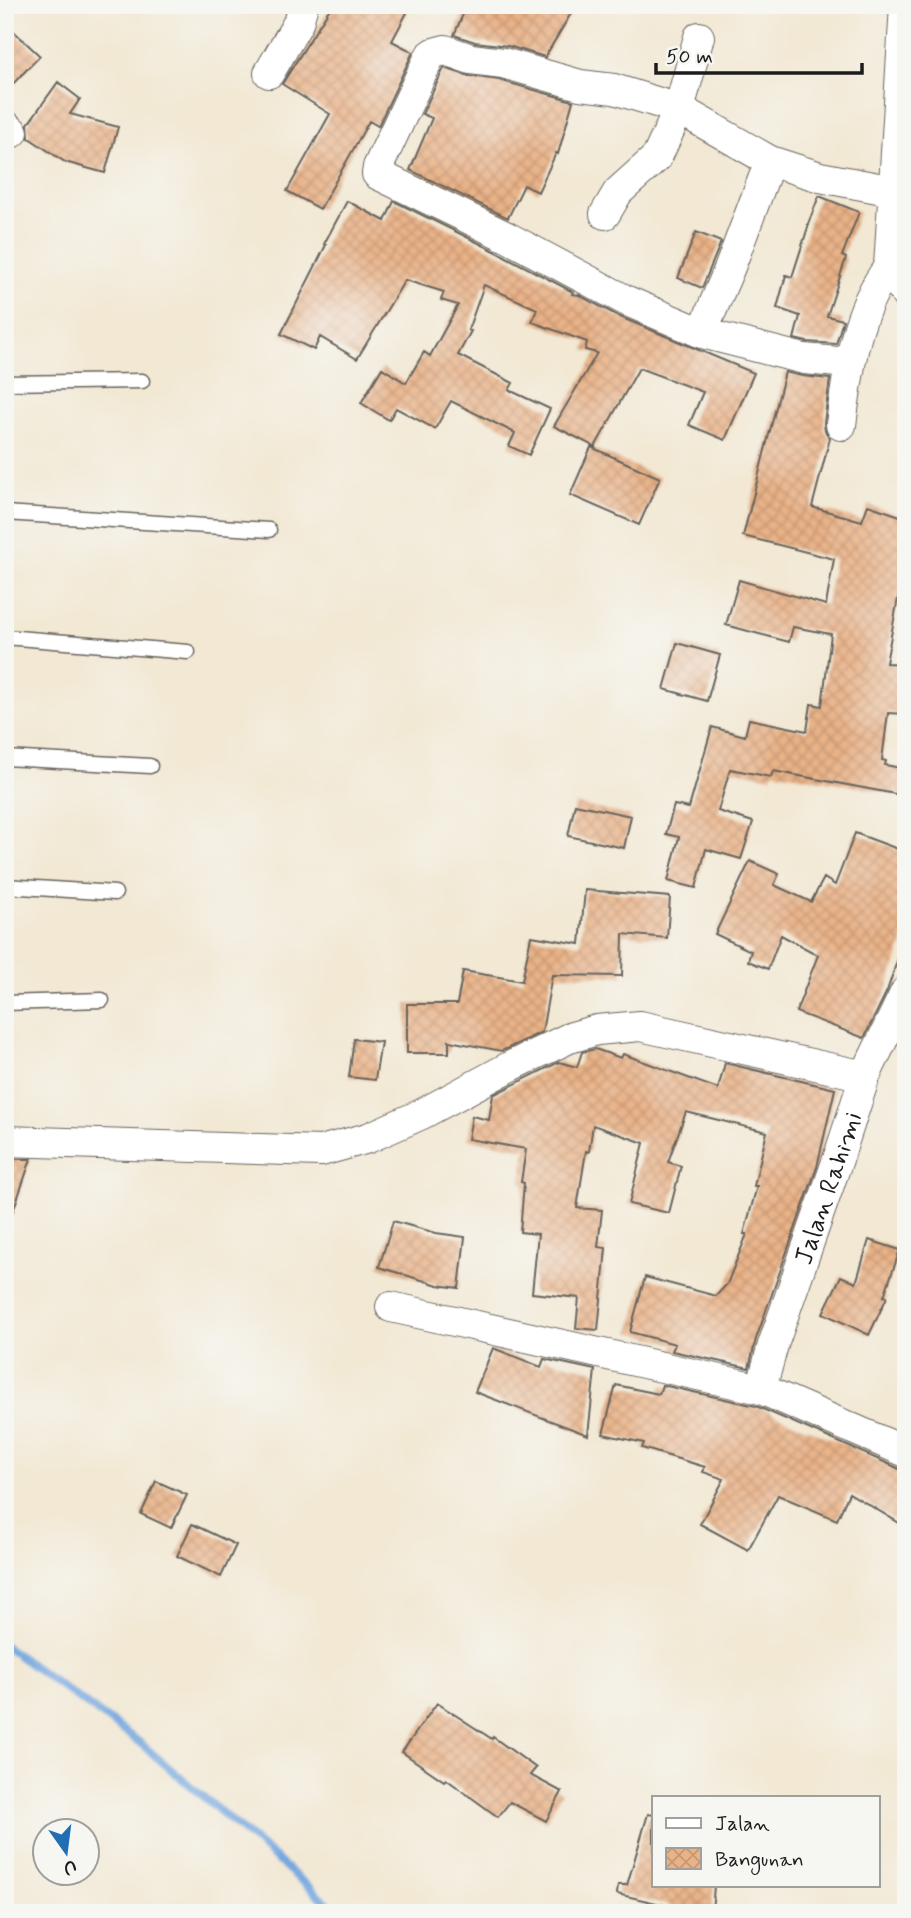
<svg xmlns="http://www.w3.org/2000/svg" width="911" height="1918" font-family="Mynerve,sans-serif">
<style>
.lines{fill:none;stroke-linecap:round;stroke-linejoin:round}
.stream{stroke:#71a5de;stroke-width:8}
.building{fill:url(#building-cross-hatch)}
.service-casing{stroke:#67635c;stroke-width:17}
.minor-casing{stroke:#67635c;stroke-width:32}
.service{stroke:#fff;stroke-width:14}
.minor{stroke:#fff;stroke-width:30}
.labels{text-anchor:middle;stroke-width:6;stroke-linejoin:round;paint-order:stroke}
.street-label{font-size:26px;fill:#1c1c1c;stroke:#f6f6f2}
</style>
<defs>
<pattern id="building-cross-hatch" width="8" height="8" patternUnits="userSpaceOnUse" patternTransform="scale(1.75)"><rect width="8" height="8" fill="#e9b287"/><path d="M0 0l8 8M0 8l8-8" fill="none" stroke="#c79874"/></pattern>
</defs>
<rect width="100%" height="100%" fill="#f6f6f2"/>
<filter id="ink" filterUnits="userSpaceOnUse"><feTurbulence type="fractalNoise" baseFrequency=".0143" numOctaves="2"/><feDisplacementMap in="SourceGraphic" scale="14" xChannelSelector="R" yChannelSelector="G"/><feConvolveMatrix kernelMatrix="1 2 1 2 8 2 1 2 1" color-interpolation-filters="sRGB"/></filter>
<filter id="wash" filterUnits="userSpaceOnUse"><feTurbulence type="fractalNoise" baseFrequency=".00686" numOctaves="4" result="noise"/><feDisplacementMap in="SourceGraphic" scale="28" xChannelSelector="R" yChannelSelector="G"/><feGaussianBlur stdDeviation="1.57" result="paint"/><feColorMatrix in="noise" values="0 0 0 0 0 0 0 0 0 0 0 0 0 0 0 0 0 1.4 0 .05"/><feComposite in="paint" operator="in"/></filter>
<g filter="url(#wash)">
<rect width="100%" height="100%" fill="#f2e8d3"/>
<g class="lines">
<path class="stream" d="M 5,1646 L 139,1742 L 339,1913"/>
</g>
<g id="blocks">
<path class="building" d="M 332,5 L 411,5 L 392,41 L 413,52 L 378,126 L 369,121 L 320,209 L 287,191 L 330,114 L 282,84 Z
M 467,5 L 576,5 L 545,57 L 508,46 L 475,42 L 454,35 Z
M 5,23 L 40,56 L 5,92 Z
M 444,68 L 469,76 L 499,80 L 573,101 L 558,154 L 556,153 L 538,192 L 524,185 L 508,218 L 410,170 L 432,118 L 422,114 Z
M 58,82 L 80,99 L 70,114 L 118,127 L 105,173 L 65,162 L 29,138 L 28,124 Z
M 819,196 L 859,212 L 842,256 L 846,258 L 827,316 L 843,320 L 836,344 L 807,342 L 794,339 L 800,316 L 777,308 L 786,275 L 792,277 L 809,224 L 808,224 Z
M 347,201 L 385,221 L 394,201 L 499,253 L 573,292 L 572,294 L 579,295 L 620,317 L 754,373 L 725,440 L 689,425 L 703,392 L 639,368 L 595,447 L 554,426 L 597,353 L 585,350 L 587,342 L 532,322 L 537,309 L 484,285 L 468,330 L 471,331 L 458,355 L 513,383 L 509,390 L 550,409 L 529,455 L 509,446 L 515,433 L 451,401 L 435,429 L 396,408 L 389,420 L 361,403 L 382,368 L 406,383 L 424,352 L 430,356 L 458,305 L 441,300 L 444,292 L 405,280 L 357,359 L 320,337 L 314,350 L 281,334 L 326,245 L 324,244 Z
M 696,232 L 721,242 L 702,288 L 678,278 Z
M 785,372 L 802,376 L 830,379 L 824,423 L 825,431 L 830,438 L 812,507 L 862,521 L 868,505 L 906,518 L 906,555 L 886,663 L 906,664 L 906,714 L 888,713 L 882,760 L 886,761 L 885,765 L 906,769 L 906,796 L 773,771 L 771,777 L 730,769 L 718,811 L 753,822 L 741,859 L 706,849 L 696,888 L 668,881 L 679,837 L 666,834 L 674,805 L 689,808 L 712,727 L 745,736 L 749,719 L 807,731 L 811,704 L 822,706 L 831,634 L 793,627 L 789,642 L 726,625 L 739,580 L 826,605 L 834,559 L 743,536 Z
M 591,447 L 660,478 L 639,525 L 570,495 Z
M 677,643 L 720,655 L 707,701 L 664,689 Z
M 575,804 L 631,816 L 624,848 L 568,836 Z
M 855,833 L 906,852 L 906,934 L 887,991 L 864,1038 L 796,1012 L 818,955 L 781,935 L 768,969 L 748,961 L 751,951 L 715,934 L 750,861 L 779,874 L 774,885 L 811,902 L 824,878 L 835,885 Z
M 585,890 L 670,897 L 667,938 L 623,934 L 622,976 L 552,975 L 542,1032 L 502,1051 L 449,1041 L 449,1053 L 407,1053 L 407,1004 L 457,1004 L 463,971 L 522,981 L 531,936 L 580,944 Z
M 354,1039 L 381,1042 L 375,1080 L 349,1077 Z
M 595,1049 L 621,1058 L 623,1054 L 718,1089 L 725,1063 L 835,1089 L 817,1167 L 756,1339 L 749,1368 L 672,1351 L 675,1344 L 630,1332 L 645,1277 L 716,1296 L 727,1284 L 747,1234 L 744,1234 L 757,1186 L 754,1186 L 767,1132 L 686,1112 L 668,1162 L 681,1166 L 669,1213 L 629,1204 L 644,1143 L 593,1125 L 589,1152 L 586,1151 L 577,1208 L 602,1210 L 598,1247 L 606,1248 L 598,1330 L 576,1328 L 579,1298 L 532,1293 L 538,1234 L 520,1232 L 524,1183 L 521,1182 L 526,1149 L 468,1139 L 472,1116 L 489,1120 L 493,1095 L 559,1062 L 577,1067 L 582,1052 Z
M 5,1159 L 31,1159 L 9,1223 L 5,1223 Z
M 393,1221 L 436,1233 L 465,1237 L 459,1288 L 438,1285 L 379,1267 Z
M 869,1240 L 900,1250 L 884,1296 L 887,1297 L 869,1335 L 823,1313 L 841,1276 L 856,1283 Z
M 493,1348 L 541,1367 L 544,1359 L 595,1370 L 588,1435 L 475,1392 Z
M 616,1385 L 659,1394 L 662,1385 L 756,1406 L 891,1465 L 906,1472 L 906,1527 L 849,1493 L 837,1520 L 778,1495 L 748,1550 L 700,1524 L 724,1479 L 703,1472 L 705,1467 L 642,1448 L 644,1443 L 603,1434 Z
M 156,1481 L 187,1495 L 171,1528 L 141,1514 Z
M 192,1524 L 236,1545 L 221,1577 L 177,1556 Z
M 437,1703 L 492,1739 L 493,1737 L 536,1768 L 530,1775 L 562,1792 L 546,1821 L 510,1802 L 498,1817 L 446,1779 L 444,1781 L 402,1752 Z
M 648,1814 L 654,1815 L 654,1885 L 714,1885 L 712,1913 L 700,1913 L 617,1894 L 618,1885 L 627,1885 Z"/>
</g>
</g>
<g filter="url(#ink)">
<use href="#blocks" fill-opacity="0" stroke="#67635c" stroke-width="2"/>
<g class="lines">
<g class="service-casing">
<path id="service" d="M 5,383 L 142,381
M 5,513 L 269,530
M 5,637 L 188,652
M 5,758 L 150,766
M 5,886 L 115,893
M 5,1003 L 102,1000"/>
</g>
<g class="minor-casing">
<g id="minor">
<path d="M 905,5 L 889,267 L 906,295"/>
<path d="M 269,73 L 298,23 L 303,5"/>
<path d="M 5,125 L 13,132"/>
<path d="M 770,161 L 730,267 L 702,333 L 804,359 L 849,363"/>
<path d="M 605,214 L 618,192 L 657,157 L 679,109 L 699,37"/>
<path d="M 702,333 L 627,301 L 507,237 L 377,174 L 378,167 L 430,56 L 434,53 L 445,50 L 471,59 L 503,63 L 580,85 L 614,89 L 679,109 L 770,161 L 820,177 L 894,191"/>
<path d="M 841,425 C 848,371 855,311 889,267"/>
<path d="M 5,1141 L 321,1151 L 368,1138 L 422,1114 L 511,1066 L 569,1038 L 597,1030 L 640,1026 L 865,1076"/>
<path d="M 391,1307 L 761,1389 L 906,1452"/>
<path id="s1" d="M 761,1389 L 773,1345 L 838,1159 L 865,1076 L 906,991"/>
</g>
</g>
<use href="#service" class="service"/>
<use href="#minor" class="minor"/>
</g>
</g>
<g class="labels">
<g class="street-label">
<text dy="9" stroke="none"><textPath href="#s1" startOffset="212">Jalan Rahimi</textPath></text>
</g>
</g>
<rect width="911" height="1918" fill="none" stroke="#f6f6f2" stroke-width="28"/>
<rect x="652" y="1796" width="228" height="91" fill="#f6f6f2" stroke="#9f9f9c" stroke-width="2"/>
<rect x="666" y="1818" width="35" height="10" fill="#ffffff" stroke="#9f9f9c" stroke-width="2"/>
<text x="715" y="1830" font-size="21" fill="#1c1c1c">Jalan</text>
<rect x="666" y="1848" width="35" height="21" fill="url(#building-cross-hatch)" stroke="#9f9f9c" stroke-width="2"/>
<text x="715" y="1866" font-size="21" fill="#1c1c1c">Bangunan</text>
<g transform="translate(66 1852) rotate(166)"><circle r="33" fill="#f6f6f2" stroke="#9f9f9c" stroke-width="2"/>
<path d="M0-5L12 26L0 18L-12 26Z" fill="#1f6fb2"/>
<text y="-10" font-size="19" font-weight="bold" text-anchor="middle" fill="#1c1c1c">U</text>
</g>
<path d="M656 63v10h206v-10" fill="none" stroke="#1c1c1c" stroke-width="3.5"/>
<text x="666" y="63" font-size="21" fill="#1c1c1c" stroke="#f6f6f2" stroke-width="5" paint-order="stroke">50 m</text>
</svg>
